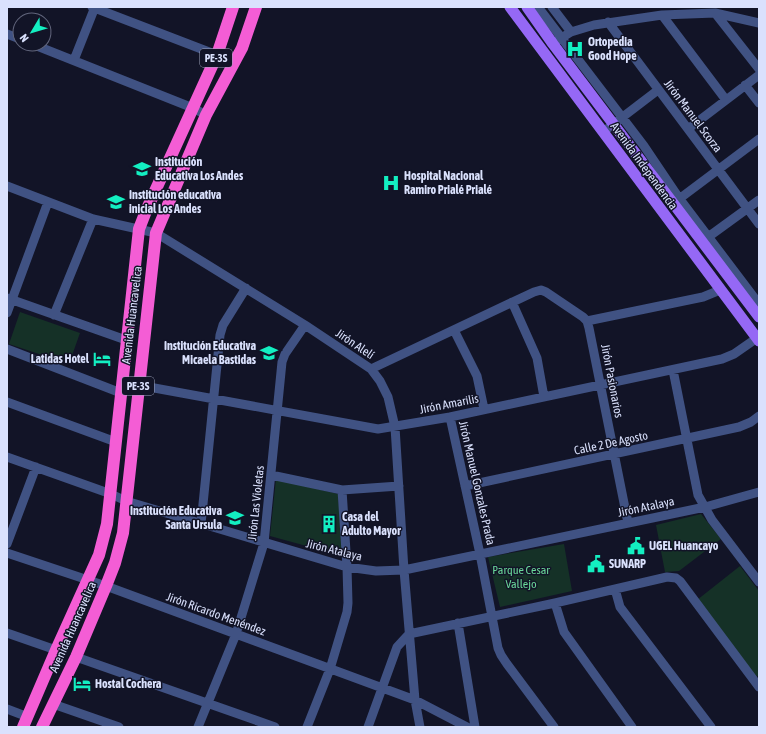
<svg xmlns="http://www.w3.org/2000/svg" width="766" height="734" font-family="'Asap Condensed',sans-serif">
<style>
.green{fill:#153127}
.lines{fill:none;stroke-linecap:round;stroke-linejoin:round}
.minor{stroke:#405283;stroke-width:9}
.major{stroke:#9568f5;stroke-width:11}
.highway{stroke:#f45dd5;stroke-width:12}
.labels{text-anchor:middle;stroke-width:3;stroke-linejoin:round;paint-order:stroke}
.shield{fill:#121427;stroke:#9ea4bd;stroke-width:1}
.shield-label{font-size:11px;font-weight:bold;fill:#dae1fd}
.poi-label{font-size:12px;font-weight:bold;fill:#dae1fd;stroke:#121427;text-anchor:start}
.street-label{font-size:12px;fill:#dae1fd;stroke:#121427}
.park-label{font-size:12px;fill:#6ad99a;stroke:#121427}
</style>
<rect width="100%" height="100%" fill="#121427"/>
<path class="green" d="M 20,312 L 80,333 L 69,364 L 9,344 Z
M 276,479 L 338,494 L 343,556 L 270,536 Z
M 701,514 L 721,539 L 679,571 L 665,572 L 656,525 Z
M 564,544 L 572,591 L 500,607 L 488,557 Z
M 740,566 L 759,591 L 759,675 L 755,678 L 697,600 Z"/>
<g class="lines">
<path class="minor" d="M 92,7 L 217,55
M 538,7 L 644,146 L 679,198 L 759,304
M 552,7 L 571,32
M 715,13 L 759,69
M 662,15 L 726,100
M 608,22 L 759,224
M 7,34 L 20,39
M 558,40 L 571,32 L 594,25 L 662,15 L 715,13 L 759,23
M 32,44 L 193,108 L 206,115
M 74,60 L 95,7
M 745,85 L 759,103
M 688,129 L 759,75
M 603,132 L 658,90
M 7,186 L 93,219 L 156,233 L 305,325 L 371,369 L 380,381 L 388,397 L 395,427 L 404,570 L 415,700 L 420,727
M 675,202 L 759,139
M 704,240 L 759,200
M 7,298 L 126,340
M 512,302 L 537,358 L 544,397
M 7,313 L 48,202
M 54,315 L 93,219
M 587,321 L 703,297 L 720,290
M 454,330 L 477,376 L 484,409
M 7,349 L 121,393
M 371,369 L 534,292 L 541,290 L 546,292 L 583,317 L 587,321 L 589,328 L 628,523
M 673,370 L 698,495 L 712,520 L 759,582
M 138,385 L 378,429 L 450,417 L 722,359 L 734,354 L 757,338
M 7,402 L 116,442
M 450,417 L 480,554 L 498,648 L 501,655 L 507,664 L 554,727
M 7,457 L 111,494 L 126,501 L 347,567 L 376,571 L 404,570 L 705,507 L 759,492
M 271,475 L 342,490 L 399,486
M 465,486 L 739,427 L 751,422 L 759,416
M 201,524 L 220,335 L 223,325 L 246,288
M 7,544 L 36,467
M 7,553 L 106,586 L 415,700 L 467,727
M 615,589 L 620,607 L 711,727
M 555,603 L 564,632 L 632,727
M 458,623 L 475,727
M 7,633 L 56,650
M 409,634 L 555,603 L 667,577 L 676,578 L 680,581 L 759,687
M 76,657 L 275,727
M 53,704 L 119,727
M 7,709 L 28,717
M 198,727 L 236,634 L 264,543 L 282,362 L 285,354 L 305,325
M 307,727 L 330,669 L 347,612 L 348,603 L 347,567 L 342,490
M 368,727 L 397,647 L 409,634"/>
<path class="major" d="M 510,7 L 759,341
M 527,7 L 553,44 L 759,317"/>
<path class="highway" d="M 23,727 L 56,650 L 99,555 L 107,524 L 139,229 L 146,211 L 217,55 L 233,7
M 42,727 L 76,657 L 106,586 L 115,563 L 123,533 L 156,233 L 206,115 L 242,48 L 256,7"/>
</g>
<defs>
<g id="hospital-bare" transform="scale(1.38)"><path d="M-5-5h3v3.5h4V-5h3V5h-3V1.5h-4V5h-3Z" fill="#13efc1" stroke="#121427" stroke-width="2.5" paint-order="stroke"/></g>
<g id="school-bare" transform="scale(1.38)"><path d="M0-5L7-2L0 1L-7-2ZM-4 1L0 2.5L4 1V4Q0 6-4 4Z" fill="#13efc1" stroke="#121427" stroke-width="2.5" paint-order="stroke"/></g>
<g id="hotel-bare" transform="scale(1.38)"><path d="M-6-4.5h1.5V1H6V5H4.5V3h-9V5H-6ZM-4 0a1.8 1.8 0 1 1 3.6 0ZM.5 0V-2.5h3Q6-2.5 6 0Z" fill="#13efc1" stroke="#121427" stroke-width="2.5" paint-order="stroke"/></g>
<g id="building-bare" transform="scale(1.38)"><path d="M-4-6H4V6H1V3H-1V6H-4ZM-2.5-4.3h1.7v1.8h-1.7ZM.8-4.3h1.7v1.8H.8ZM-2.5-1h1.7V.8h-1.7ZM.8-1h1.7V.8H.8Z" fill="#13efc1" stroke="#121427" stroke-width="2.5" paint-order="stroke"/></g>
<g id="civic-bare" transform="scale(1.38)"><path d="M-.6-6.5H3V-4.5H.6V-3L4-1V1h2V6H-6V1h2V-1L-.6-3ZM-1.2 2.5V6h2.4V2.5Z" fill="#13efc1" stroke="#121427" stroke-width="2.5" paint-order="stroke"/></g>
</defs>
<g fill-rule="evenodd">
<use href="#hospital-bare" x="575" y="49"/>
<use href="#school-bare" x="142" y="169"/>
<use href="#hospital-bare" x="391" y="183"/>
<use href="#school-bare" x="116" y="202"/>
<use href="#school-bare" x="269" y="353"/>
<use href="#hotel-bare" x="102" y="359"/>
<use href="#school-bare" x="235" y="518"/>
<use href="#building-bare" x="329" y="524"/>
<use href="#civic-bare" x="636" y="546"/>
<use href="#civic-bare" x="596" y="564"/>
<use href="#hotel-bare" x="82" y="684"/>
</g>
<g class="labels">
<g class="shield">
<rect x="200" y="49" width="32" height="18" rx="3"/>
<rect x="122" y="377" width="32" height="18" rx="3"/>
</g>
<g class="shield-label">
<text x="216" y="62">PE-3S</text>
<text x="138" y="390">PE-3S</text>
</g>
<g class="poi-label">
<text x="588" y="46">Ortopedia<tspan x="588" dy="14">Good Hope</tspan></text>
<text x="155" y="166">Institución<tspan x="155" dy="14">Educativa Los Andes</tspan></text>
<text x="404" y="180">Hospital Nacional<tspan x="404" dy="14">Ramiro Prialé Prialé</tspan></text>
<text x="129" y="199">Institución educativa<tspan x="129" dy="14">inicial Los Andes</tspan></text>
<text x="256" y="350" text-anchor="end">Institución Educativa<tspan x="256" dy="14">Micaela Bastidas</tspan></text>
<text x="89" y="363" text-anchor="end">Latidas Hotel</text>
<text x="222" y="515" text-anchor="end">Institución Educativa<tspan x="222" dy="14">Santa Ursula</tspan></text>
<text x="342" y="521">Casa del<tspan x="342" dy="14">Adulto Mayor</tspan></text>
<text x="649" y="550">UGEL Huancayo</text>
<text x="609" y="568">SUNARP</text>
<text x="95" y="688">Hostal Cochera</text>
</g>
<g class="street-label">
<text transform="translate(693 116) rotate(53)" y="4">Jirón Manuel Scorza</text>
<text transform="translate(644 166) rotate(54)" y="4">Avenida Independencia</text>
<text transform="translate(132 315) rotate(-83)" y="4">Avenida Huancavelica</text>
<text transform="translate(355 344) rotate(34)" y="4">Jirón Alelí</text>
<text transform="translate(612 381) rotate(79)" y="4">Jirón Pasionarios</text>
<text transform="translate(449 404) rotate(-11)" y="4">Jirón Amarilis</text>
<text transform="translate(611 443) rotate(-12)" y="4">Calle 2 De Agosto</text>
<text transform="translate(477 483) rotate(77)" y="4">Jirón Manuel Gonzales Prada</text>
<text transform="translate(256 503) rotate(-84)" y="4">Jirón Las Violetas</text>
<text transform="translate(646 507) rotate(-12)" y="4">Jirón Atalaya</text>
<text transform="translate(334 550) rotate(14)" y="4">Jirón Atalaya</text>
<text transform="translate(216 614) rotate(20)" y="4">Jirón Ricardo Menéndez</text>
<text transform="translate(73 627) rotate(-66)" y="4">Avenida Huancavelica</text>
</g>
<g class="park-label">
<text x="521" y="574">Parque Cesar<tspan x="521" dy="14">Vallejo</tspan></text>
</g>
</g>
<rect width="766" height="734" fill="none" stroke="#dae1fd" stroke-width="16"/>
<g transform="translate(32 32) rotate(232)"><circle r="19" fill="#121427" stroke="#62667d"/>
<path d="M0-3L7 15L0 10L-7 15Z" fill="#13efc1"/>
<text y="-6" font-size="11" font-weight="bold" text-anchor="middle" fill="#dae1fd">N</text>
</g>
</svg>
